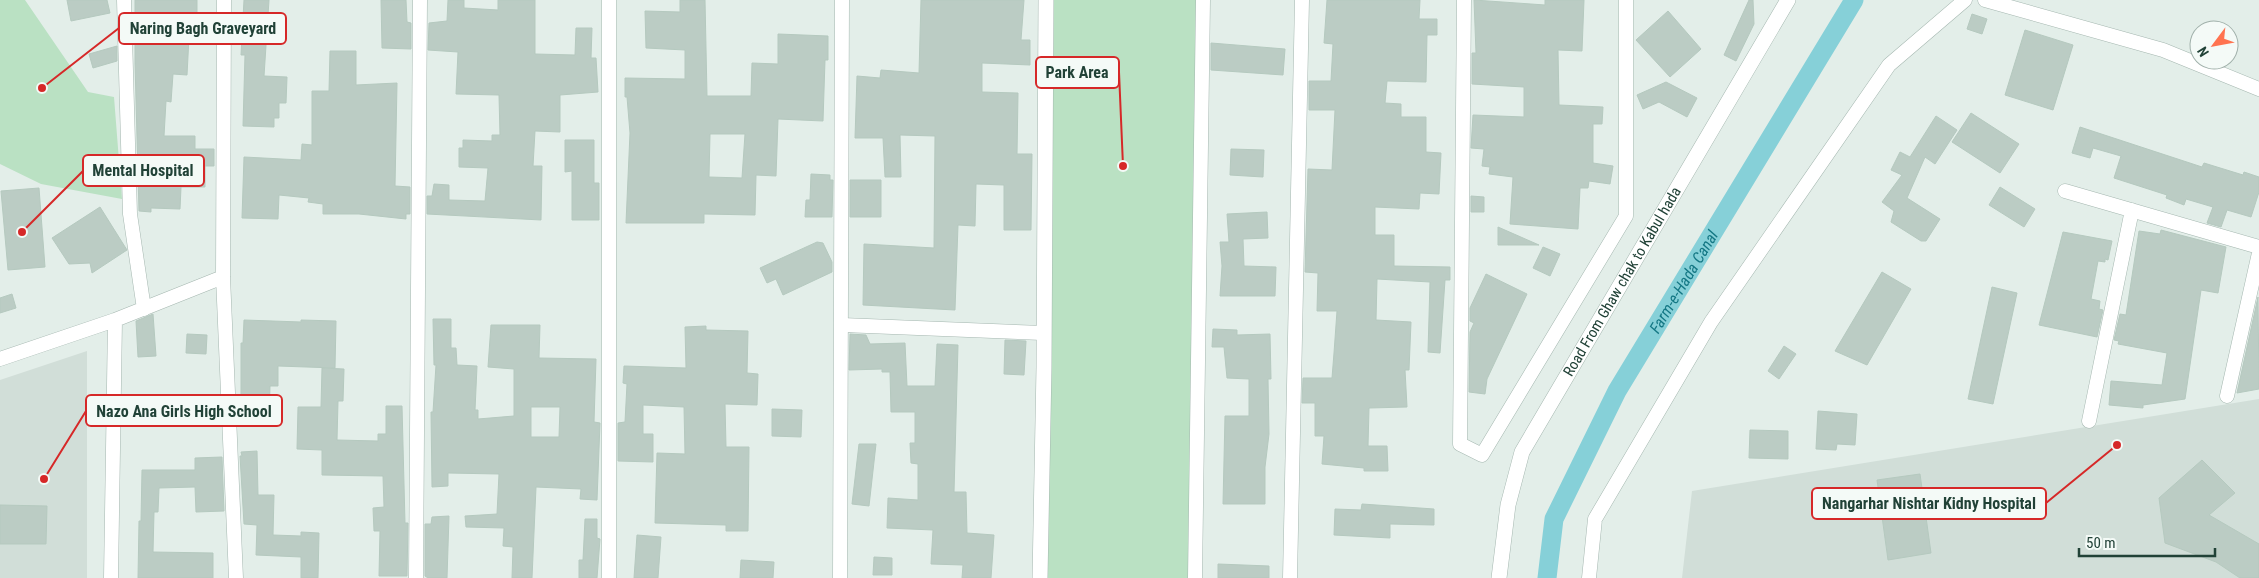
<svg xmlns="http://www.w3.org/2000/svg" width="2259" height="578" font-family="'Roboto Condensed',sans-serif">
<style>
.built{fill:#d1ded8}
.green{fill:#bae1c3}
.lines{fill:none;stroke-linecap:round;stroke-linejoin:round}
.canal{stroke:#86d0d8;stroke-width:19}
.building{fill:#bbccc4;stroke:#b5c9bf;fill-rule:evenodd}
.minor-casing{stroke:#a5b7b0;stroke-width:15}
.tertiary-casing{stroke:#a5b7b0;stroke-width:16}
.minor{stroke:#fff;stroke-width:14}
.tertiary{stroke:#fff;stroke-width:15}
.labels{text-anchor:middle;stroke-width:4;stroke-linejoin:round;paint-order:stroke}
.street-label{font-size:15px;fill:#214237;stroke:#f4faf7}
.water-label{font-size:16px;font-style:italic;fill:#147784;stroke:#f4faf7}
.leader{fill:none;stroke:#d62828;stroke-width:2}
.callout-dot{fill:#d62828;stroke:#f4faf7;stroke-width:2}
.callout{fill:#f4faf7;stroke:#d62828;stroke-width:2}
.callout-label{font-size:16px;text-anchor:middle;font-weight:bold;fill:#214237}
</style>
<rect width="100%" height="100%" fill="#e3eee9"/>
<path class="built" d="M 87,351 L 87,578 L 0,578 L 0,380 Z
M 2259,399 L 2259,578 L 1682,578 L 1692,491 Z"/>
<path class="green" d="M 0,0 L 25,0 L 88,92 L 114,97 L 122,199 L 41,184 L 0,164 Z
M 1046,0 L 1203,0 L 1195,578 L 1040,578 Z"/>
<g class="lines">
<path class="canal" id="s1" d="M 1547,578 L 1554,519 L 1617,391 L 1854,0"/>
</g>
<path class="building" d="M 67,0 L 107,0 L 110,13 L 71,21 Z
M 135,0 L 197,0 L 197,37 L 189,37 L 187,75 L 173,74 L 171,102 L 166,101 L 164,136 L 195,136 L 195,149 L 214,149 L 214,166 L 205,166 L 205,187 L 181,187 L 180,209 L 151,208 L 151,212 L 139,211 L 135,63 Z
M 244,0 L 269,0 L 264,76 L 287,77 L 286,103 L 279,103 L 279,118 L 274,118 L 274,127 L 243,126 L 245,55 L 241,55 Z
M 381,0 L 406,0 L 407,22 L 411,23 L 411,49 L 382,48 Z
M 448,0 L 464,0 L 464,8 L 498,10 L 498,0 L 535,0 L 535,54 L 575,55 L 576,28 L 592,28 L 591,58 L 596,58 L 598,92 L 560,95 L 560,132 L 535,131 L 533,166 L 542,166 L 541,220 L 427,214 L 427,196 L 432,196 L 434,184 L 449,185 L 449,200 L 485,201 L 488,168 L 459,167 L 459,148 L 463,148 L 463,140 L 492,141 L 492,135 L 500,135 L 499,95 L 456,94 L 458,52 L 428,50 L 429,23 L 447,21 Z
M 680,0 L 705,0 L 707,96 L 751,96 L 752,63 L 778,64 L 778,34 L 828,36 L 828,60 L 825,60 L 823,121 L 778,119 L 776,176 L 756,175 L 755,215 L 704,214 L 704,223 L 626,223 L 630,133 L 627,97 L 625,97 L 625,78 L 685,79 L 685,50 L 646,48 L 645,11 L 680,12 ZM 710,134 L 745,134 L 742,178 L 709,177 Z
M 921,0 L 1024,0 L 1021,40 L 1030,40 L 1030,65 L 982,63 L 982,92 L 1018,93 L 1017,154 L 1032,154 L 1031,230 L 1004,230 L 1004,185 L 976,184 L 975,226 L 958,225 L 955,310 L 863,305 L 864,244 L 934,248 L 935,136 L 900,135 L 901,177 L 885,177 L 883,138 L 855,138 L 857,76 L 880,78 L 881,70 L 919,73 Z
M 1327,0 L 1420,0 L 1419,19 L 1437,19 L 1437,35 L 1427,35 L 1426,82 L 1387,81 L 1385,103 L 1401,104 L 1401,117 L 1426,117 L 1426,152 L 1441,153 L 1439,194 L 1420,193 L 1419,209 L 1375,207 L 1375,235 L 1394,235 L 1394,266 L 1450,267 L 1450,280 L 1445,280 L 1440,353 L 1428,352 L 1430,282 L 1377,279 L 1376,320 L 1411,322 L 1409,370 L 1405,370 L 1407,407 L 1369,408 L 1368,446 L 1387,446 L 1388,471 L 1364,471 L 1364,468 L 1322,464 L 1324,436 L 1315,436 L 1315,403 L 1302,403 L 1303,378 L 1332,378 L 1334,353 L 1337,311 L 1317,311 L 1318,273 L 1305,272 L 1308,169 L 1332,170 L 1335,110 L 1309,110 L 1309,81 L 1331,81 L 1333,44 L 1324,43 Z
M 1474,0 L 1545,5 L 1545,0 L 1584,0 L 1582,51 L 1558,50 L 1559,105 L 1603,107 L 1602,124 L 1593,124 L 1593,163 L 1613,166 L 1610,184 L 1589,181 L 1588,188 L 1580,188 L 1578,229 L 1510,224 L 1513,177 L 1489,174 L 1490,167 L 1482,166 L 1484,149 L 1471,148 L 1473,115 L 1524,117 L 1524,87 L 1472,84 L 1472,53 L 1476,53 Z
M 1749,0 L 1753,0 L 1754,24 L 1736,61 L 1724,55 Z
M 1668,11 L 1701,49 L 1670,77 L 1636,40 Z
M 1972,14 L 1987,19 L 1982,34 L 1967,29 Z
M 2025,30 L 2073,45 L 2053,110 L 2005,95 Z
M 1211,43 L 1285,49 L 1283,75 L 1211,70 Z
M 117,46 L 117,61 L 93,68 L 89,54 Z
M 330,51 L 356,51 L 356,85 L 397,83 L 395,186 L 410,187 L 410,214 L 406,214 L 406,219 L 359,214 L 323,214 L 323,204 L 308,202 L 309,198 L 279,195 L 278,219 L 242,218 L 244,157 L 301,160 L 302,144 L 312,145 L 312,91 L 329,91 Z
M 1666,82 L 1697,98 L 1687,117 L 1659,102 L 1643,109 L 1637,95 Z
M 1971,113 L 2019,144 L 2000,173 L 1952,142 Z
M 1936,116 L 1957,130 L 1935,164 L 1925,157 L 1907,198 L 1940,219 L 1926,241 L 1921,241 L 1891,222 L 1894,211 L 1882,202 L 1902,175 L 1891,170 L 1900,152 L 1910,157 Z
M 2080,127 L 2202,167 L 2204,163 L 2243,175 L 2244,172 L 2259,177 L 2259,192 L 2251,217 L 2227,210 L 2221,227 L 2207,223 L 2213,207 L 2186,199 L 2184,205 L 2166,198 L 2167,195 L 2114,178 L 2121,156 L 2093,148 L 2090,158 L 2072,153 Z
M 565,140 L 594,140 L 594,183 L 599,183 L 599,220 L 572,220 L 572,171 L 565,172 Z
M 1231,149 L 1264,150 L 1263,177 L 1230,175 Z
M 811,174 L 830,175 L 830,180 L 833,180 L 832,217 L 805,217 L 806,200 L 810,200 Z
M 850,180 L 881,180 L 881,217 L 850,217 Z
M 2000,187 L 2035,209 L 2024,227 L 1989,205 Z
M 39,188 L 45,267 L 8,270 L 1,191 Z
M 1471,196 L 1484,197 L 1484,212 L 1471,212 Z
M 100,207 L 127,250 L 92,273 L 90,263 L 69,264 L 52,238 Z
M 1267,212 L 1268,238 L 1243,239 L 1244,266 L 1276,267 L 1275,296 L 1220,296 L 1222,266 L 1220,242 L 1229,242 L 1227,214 Z
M 1498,227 L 1539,245 L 1498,245 Z
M 2161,230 L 2226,247 L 2218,293 L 2201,290 L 2185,399 L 2143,405 L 2143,408 L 2109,405 L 2111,381 L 2162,385 L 2167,353 L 2118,344 L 2119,341 L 2114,340 L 2120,314 L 2126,315 L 2139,231 L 2160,234 Z
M 2063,232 L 2112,241 L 2108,260 L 2105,259 L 2105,262 L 2098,261 L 2091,299 L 2100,301 L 2099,309 L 2103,310 L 2097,337 L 2039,325 Z
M 817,242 L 823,243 L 832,262 L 832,272 L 783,295 L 776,279 L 767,283 L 760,268 Z
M 1543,247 L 1560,254 L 1550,276 L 1533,268 Z
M 1882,272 L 1911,289 L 1867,365 L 1835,351 Z
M 1486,274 L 1527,294 L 1487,379 L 1485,394 L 1469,392 L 1470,332 L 1474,323 L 1470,321 L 1470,308 Z
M 1992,287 L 2017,293 L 1993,404 L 1968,399 Z
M 12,294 L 16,308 L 0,313 L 0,298 Z
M 2258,297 L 2259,389 L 2237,393 Z
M 153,314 L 156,356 L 138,357 L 136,321 Z
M 433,319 L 451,319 L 451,348 L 456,348 L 457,365 L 477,366 L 475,410 L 478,410 L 478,419 L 514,416 L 514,369 L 488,367 L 491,325 L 540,325 L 539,358 L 596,359 L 594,422 L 600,423 L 597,500 L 580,499 L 581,489 L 536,487 L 532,578 L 512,578 L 513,547 L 503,546 L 504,528 L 466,527 L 465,516 L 497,514 L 499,474 L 448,473 L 448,486 L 432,487 L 431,412 L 433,412 L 436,365 L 434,365 ZM 531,407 L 560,407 L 559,437 L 531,437 Z
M 244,320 L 301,322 L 301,320 L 336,321 L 335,368 L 278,366 L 278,386 L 270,386 L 269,420 L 241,419 L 241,343 L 243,343 Z
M 706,326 L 706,330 L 748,331 L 747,373 L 758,374 L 757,405 L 725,404 L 726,447 L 749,447 L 748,531 L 726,531 L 726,525 L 655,523 L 657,453 L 685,454 L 684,407 L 643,405 L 643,434 L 653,434 L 653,462 L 618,461 L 618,423 L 625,422 L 627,384 L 623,383 L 624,366 L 686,368 L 685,327 Z
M 1213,329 L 1237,330 L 1237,335 L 1270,334 L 1271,379 L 1268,379 L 1269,434 L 1265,467 L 1265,504 L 1223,504 L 1225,416 L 1249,416 L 1249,379 L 1227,378 L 1224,347 L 1212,347 Z
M 187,334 L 207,335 L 206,354 L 186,353 Z
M 850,334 L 866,335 L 870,344 L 905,343 L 907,386 L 935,386 L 937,344 L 958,345 L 954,492 L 966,492 L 967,533 L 994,535 L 991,578 L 962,578 L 963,565 L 931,564 L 933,530 L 887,528 L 888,498 L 918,500 L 918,464 L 911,463 L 910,443 L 915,443 L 915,412 L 891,412 L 890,372 L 882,372 L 882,369 L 849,370 Z
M 1005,340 L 1026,341 L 1024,375 L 1004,374 Z
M 1784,346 L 1796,354 L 1779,379 L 1768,371 Z
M 322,368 L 344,369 L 343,401 L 338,401 L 337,440 L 378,441 L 378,434 L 386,434 L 386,406 L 402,406 L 405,523 L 408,523 L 407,576 L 379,576 L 380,531 L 374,531 L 373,508 L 384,507 L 383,476 L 322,475 L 322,450 L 297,449 L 298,407 L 321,407 Z
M 772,409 L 802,410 L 801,437 L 772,436 Z
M 1818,411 L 1857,414 L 1855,445 L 1837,444 L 1836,450 L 1816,449 Z
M 1750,430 L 1788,431 L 1788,459 L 1749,458 Z
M 859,444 L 876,444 L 869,506 L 852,504 Z
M 257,451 L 258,495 L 274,495 L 273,535 L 301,536 L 301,532 L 319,533 L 318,578 L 301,578 L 301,557 L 256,555 L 257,525 L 244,524 L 240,456 L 242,456 L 241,452 Z
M 222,457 L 224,511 L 196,512 L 195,487 L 159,488 L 158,512 L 154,512 L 153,552 L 213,553 L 213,578 L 138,578 L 139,521 L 141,521 L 142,470 L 195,470 L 195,458 Z
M 2202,460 L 2235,493 L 2209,515 L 2259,544 L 2259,578 L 2240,578 L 2216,562 L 2165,543 L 2159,498 Z
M 1920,474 L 1931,553 L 1888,560 L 1877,480 Z
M 1362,504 L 1434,509 L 1434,525 L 1390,524 L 1390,538 L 1334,535 L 1335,509 L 1361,510 Z
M 0,505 L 47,506 L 46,544 L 0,544 Z
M 449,516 L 447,578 L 428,578 L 425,576 L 425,524 L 431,524 L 432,517 Z
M 585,519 L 597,519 L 597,538 L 600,539 L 597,578 L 579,578 L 579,560 L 583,560 Z
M 637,535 L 661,537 L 658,578 L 634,578 Z
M 874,557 L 892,558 L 892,575 L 873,575 Z
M 741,560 L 774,562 L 773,578 L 740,578 Z
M 1218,564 L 1269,566 L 1269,578 L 1218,578 Z"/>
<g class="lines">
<g class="minor-casing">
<path id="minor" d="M 124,0 L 130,214 L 144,309
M 224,0 L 223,277 L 236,578
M 609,0 L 609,578
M 1464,0 L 1460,444 L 1482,455 L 1626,216 L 1626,0
M 1985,0 L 2163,50 L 2259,89
M 2065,191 L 2259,247
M 842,325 L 1043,333
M 0,359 L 115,320 L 223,277
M 2227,396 L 2259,253
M 2089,421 L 2132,210
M 111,578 L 115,320
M 416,578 L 420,0
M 840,578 L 842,0
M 1195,578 L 1203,0
M 1290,578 L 1302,0
M 1589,578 L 1595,519 L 1711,322 L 1889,65 L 1965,0"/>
</g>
<g class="tertiary-casing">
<g id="tertiary">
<path d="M 1040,578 L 1044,367 L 1046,0"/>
<path id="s2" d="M 1499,578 L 1508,505 L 1522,452 L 1788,0"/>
</g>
</g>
<use href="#minor" class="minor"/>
<use href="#tertiary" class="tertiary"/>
</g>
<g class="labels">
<g class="street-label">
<text dy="5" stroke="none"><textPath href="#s2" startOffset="326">Road From Ghaw chak to Kabul hada</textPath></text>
</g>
<g class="water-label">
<text dy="6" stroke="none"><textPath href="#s1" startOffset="330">Farm-e-Hada Canal</textPath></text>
</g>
</g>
<path class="leader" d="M42 88L119 28M1123 166L1119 72M22 232L83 171M44 479L86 411M2117 445L2046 503"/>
<g class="callout-dot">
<circle cx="42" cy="88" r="5"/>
<circle cx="1123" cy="166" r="5"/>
<circle cx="22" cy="232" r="5"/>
<circle cx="44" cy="479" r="5"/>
<circle cx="2117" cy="445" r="5"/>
</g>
<g class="callout">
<rect x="119" y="13" width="167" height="31" rx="5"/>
<rect x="1036" y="57" width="83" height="31" rx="5"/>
<rect x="83" y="155" width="121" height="31" rx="5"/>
<rect x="86" y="395" width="196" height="31" rx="5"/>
<rect x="1812" y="488" width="234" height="31" rx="5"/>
</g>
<g class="callout-label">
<text x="203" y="34">Naring Bagh Graveyard</text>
<text x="1077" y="78">Park Area</text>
<text x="143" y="176">Mental Hospital</text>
<text x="184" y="417">Nazo Ana Girls High School</text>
<text x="1929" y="509">Nangarhar Nishtar Kidny Hospital</text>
</g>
<g transform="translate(2214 45) rotate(238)"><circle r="24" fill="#f4faf7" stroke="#a0b0aa"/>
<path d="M0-4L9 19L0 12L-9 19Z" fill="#ff7350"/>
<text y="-8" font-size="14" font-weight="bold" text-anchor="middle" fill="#214237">N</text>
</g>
<path d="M2079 548v8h136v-8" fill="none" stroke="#214237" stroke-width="2.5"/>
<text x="2086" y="548" font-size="15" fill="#214237" stroke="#f4faf7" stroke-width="4" paint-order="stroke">50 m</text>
</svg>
